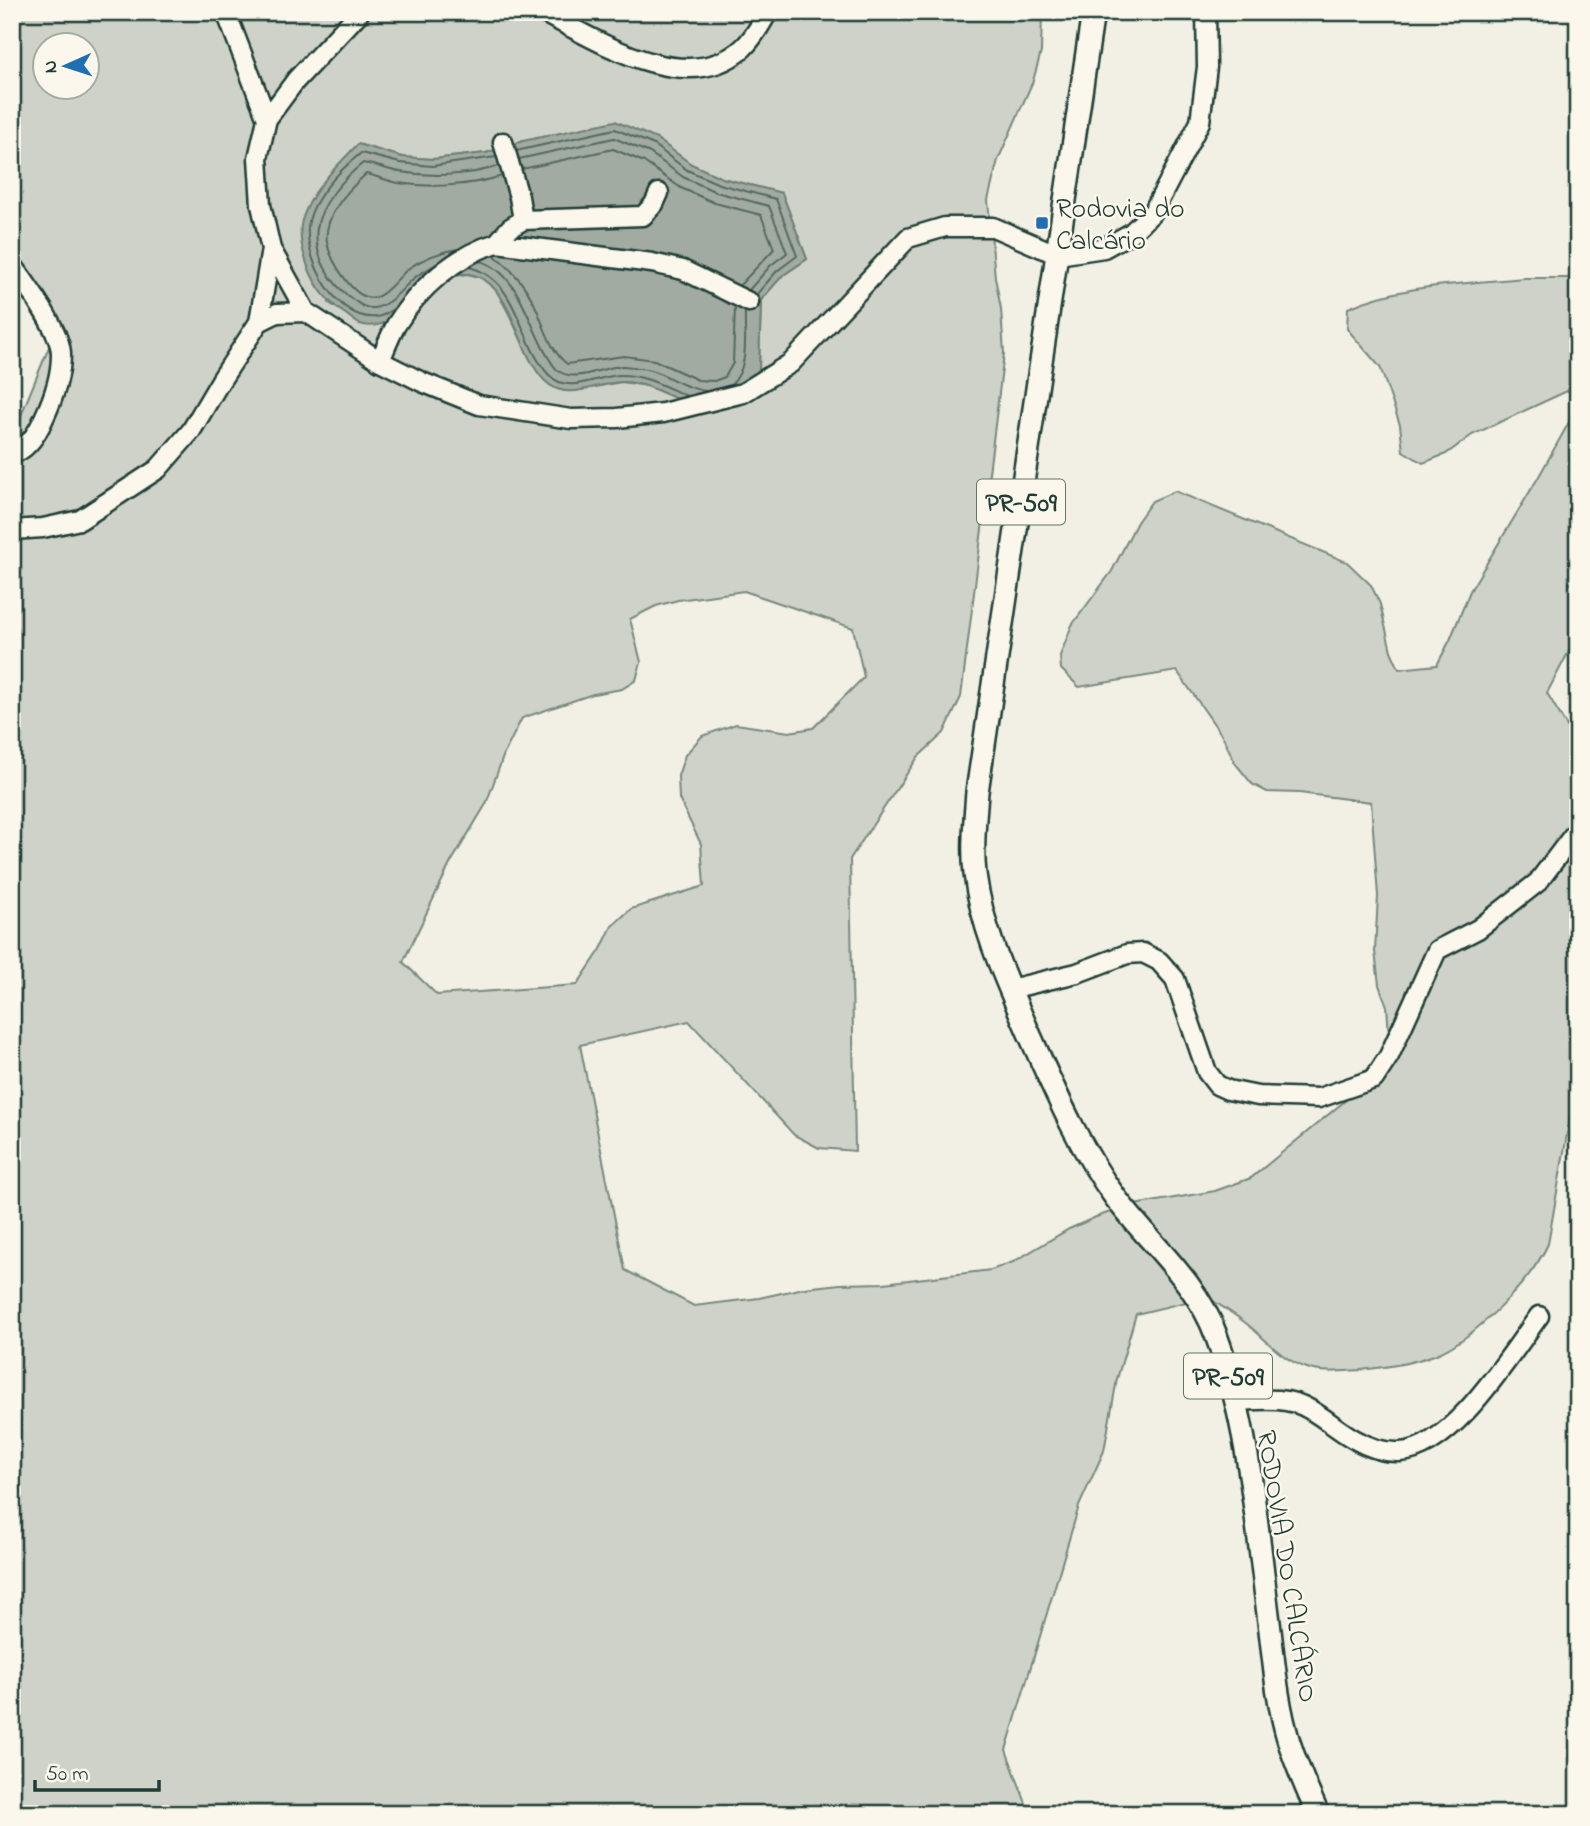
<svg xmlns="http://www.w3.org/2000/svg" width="1590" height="1826" font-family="'Indie Flower',sans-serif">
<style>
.green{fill:#cfd2c8;stroke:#77887e;stroke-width:2;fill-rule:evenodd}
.water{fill:#a2aba1;stroke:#6e7f75;stroke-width:2}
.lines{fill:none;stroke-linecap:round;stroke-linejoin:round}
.shore{stroke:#536960;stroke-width:2}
.minor-casing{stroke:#1f3d34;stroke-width:23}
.major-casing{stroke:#1f3d34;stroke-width:26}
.minor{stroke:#fbf7ec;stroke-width:18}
.major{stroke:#fbf7ec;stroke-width:21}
.poi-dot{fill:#1f6fb2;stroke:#fbf7ec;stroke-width:2.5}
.labels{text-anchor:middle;stroke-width:5;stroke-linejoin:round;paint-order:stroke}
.shield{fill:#fbf7ec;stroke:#61756b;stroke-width:2}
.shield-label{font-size:26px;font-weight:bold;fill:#1f3d34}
.poi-label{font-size:28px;fill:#1f3d34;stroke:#fbf7ec;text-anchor:start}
.street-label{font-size:28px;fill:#1f3d34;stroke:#fbf7ec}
</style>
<rect width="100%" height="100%" fill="#f2f0e5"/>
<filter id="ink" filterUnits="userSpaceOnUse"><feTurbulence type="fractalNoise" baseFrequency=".0143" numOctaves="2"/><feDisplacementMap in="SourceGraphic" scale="14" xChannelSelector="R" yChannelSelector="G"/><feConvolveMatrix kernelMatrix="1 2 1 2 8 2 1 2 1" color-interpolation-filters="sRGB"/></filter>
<g filter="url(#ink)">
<path class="green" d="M 12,12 L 1042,12 L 1041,52 L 1033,81 L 998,160 L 988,200 L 995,277 L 1001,309 L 1004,353 L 961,697 L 944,733 L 918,757 L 850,859 L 855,1151 L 819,1148 L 794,1135 L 689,1021 L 580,1045 L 625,1270 L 694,1306 L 759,1298 L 804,1288 L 840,1284 L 884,1283 L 991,1270 L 1013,1262 L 1069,1229 L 1096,1217 L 1128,1206 L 1215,1191 L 1251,1178 L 1391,1063 L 1387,1006 L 1379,985 L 1375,951 L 1378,896 L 1371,802 L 1299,793 L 1267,792 L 1252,784 L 1235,763 L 1223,737 L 1177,671 L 1079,687 L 1061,669 L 1060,656 L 1072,625 L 1112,571 L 1137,522 L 1152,501 L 1175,491 L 1347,562 L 1371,585 L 1380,604 L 1391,651 L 1399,669 L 1437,665 L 1450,640 L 1470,591 L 1538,478 L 1578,406 L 1578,634 L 1547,693 L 1575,740 L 1578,740 L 1578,1117 L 1570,1117 L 1548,1244 C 1531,1281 1472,1341 1434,1355 C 1410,1364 1386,1367 1361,1370 C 1344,1371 1323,1374 1307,1368 C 1278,1358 1266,1338 1243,1321 C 1232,1312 1219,1305 1207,1297 L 1136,1314 L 1117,1379 L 1104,1451 L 1079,1506 L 1006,1750 L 1030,1814 L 12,1814 L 12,437 L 56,330 L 12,266 ZM 46,46 L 88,46 L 88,88 L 46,88 ZM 657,139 L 691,164 L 722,178 L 782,193 L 807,259 L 782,276 L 761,300 L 759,369 L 691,405 L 647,386 L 621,382 L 574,391 L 545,381 L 530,359 L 509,314 L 496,290 L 480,277 L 467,274 L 445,278 L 382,324 L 361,324 L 329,303 L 313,195 L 358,145 L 402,157 L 433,159 L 486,153 L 523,141 ZM 744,591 L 853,628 L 864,677 L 813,728 L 789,732 L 736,724 L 702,736 L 685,755 L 678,776 L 679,799 L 701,844 L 704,886 L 631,909 L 612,926 L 601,949 L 577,985 L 437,995 L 403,962 L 450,864 L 486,804 L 504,754 L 522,718 L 593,694 L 622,689 L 636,680 L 641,662 L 630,619 L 656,606 L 678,600 Z
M 1523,278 L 1578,278 L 1578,386 L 1472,435 L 1446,454 L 1423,463 L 1403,451 L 1400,425 L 1380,367 L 1347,329 L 1348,308 C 1402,284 1466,284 1523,278 Z"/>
<path class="water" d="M 615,121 L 657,139 L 691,164 L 722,178 L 782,193 L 807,259 L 782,276 L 761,300 L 759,369 L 750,388 L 691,405 C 669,396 645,381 621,382 C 596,383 567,403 545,381 C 518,355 514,290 477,276 C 431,260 402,338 360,324 C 354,322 348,315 343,312 C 325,300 316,286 308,267 C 303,252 298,236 302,220 C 312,189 336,167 358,144 L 402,157 L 433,159 L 486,153 L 523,141 Z"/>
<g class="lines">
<path class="shore" d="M 516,151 L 615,129 L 654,145 L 687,170 L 719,184 L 776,199 L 797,256 L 777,271 L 756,295
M 519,159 L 614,138 L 650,153 L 683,177 L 716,192 L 769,206 L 787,253 L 771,265 L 749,290
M 522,169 L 613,149 L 644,162 L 681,188 L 715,203 L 761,215 L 774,249 L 739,286
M 458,249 C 440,252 425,257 409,268 C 399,276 385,297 372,298 C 352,298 330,259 327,242 C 323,216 348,190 366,174 C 377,176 387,181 398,183 C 431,188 470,186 502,176
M 494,255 C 511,268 523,282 533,301 C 543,321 549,350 567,364 L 624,356 L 654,360 L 698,380 L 714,381 L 725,377 L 733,363 L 735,307
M 480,261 C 521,273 529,329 550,360 C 553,365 555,369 560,372 C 579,383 604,365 624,366 C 632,367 642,368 651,370 C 670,376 686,389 706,391
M 435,265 C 428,269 419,274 413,279 C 402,289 389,306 374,308 C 366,309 361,305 355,301 C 332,286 313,257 317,228 C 321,203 344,178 363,163 C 376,165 388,170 400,172 C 431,177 469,176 499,166
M 469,267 C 520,280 518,342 549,375 C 569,396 598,375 621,375 C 645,375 666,387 687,396
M 396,307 C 390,311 384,316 377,317 C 338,322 305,261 308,227 C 311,199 340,170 361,153 L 400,163 L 432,166 L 496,157
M 731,385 C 750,367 744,336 745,312"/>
<g class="minor-casing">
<path id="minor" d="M 226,12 L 267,119
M 360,12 L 296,80 L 267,119 L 258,158 L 261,205 L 271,249 L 306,312 L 380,361 L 422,382 L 479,405 L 571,419 L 617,418 L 663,413 L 743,393 L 791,363 L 908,238 L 945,227 L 993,227 L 1058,255 L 1104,248 L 1131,233 L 1153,212 L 1200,122 L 1207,67 L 1206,12
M 542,12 C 596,40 687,99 743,48 C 754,38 761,24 768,12
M 503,142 L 519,197 L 523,220
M 497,243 L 510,228 L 523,220 L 643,216 L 654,204 L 659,193
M 12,264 C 26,284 62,332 61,355 C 61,377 53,399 44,418 C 38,432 27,450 12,454
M 259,322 L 271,249
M 380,361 C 385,349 390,336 396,325 C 418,289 456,255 497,243 L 652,263 L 683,270 L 749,302
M 12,530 L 43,528 L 80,520 L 158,469 L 191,431 L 221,380 L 259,322 L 277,313 L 306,312
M 1010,989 L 1077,973 L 1127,954 L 1143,953 L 1159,961 L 1175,979 L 1207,1072 L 1217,1085 L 1228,1090 L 1258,1096 L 1319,1098 L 1374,1079 L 1389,1056 L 1437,950 L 1478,929 L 1538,882 L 1578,829
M 1235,1401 C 1259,1400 1287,1396 1309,1409 C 1325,1418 1338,1430 1354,1439 C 1368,1447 1383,1453 1400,1452 C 1452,1450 1510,1355 1539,1316"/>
</g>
<g class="major-casing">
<path id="major" d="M 1093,12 L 977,792 C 975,819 972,847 975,874 C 982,929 1006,980 1028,1031 C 1054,1089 1078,1146 1115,1197 C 1148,1242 1196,1280 1216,1335 C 1249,1424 1257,1528 1269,1622 C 1274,1662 1277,1703 1289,1742 C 1297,1767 1307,1790 1318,1814"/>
</g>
<use href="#minor" class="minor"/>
<use href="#major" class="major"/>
</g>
</g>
<rect class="poi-dot" x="1035" y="216" width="14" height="14" rx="3.5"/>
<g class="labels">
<g class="shield">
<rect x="977" y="479.5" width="88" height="45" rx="5"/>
<rect x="1184" y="1353.5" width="88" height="45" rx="5"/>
</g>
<g class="shield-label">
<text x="1021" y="511">PR-509</text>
<text x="1228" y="1385">PR-509</text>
</g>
<g class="poi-label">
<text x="1056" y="217">Rodovia do<tspan x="1056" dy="32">Calcário</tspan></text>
</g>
<g class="street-label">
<text transform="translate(1289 1566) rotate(81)" y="10">RODOVIA DO CALCÁRIO</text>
</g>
</g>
<rect width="1590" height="1826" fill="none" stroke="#fbf7ec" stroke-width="42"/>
<rect x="21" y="21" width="1548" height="1784" fill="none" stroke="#1f3d34" stroke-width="2.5" filter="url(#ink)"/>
<g transform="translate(66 66) rotate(267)"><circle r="33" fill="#fbf7ec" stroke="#a3ada2" stroke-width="2"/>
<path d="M0-5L12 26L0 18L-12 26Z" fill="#1f6fb2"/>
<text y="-10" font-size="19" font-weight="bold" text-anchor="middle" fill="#1f3d34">N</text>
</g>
<path d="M35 1780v10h124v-10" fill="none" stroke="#1f3d34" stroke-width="3.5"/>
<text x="46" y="1780" font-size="21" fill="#1f3d34" stroke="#fbf7ec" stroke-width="5" paint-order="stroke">50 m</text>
</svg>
